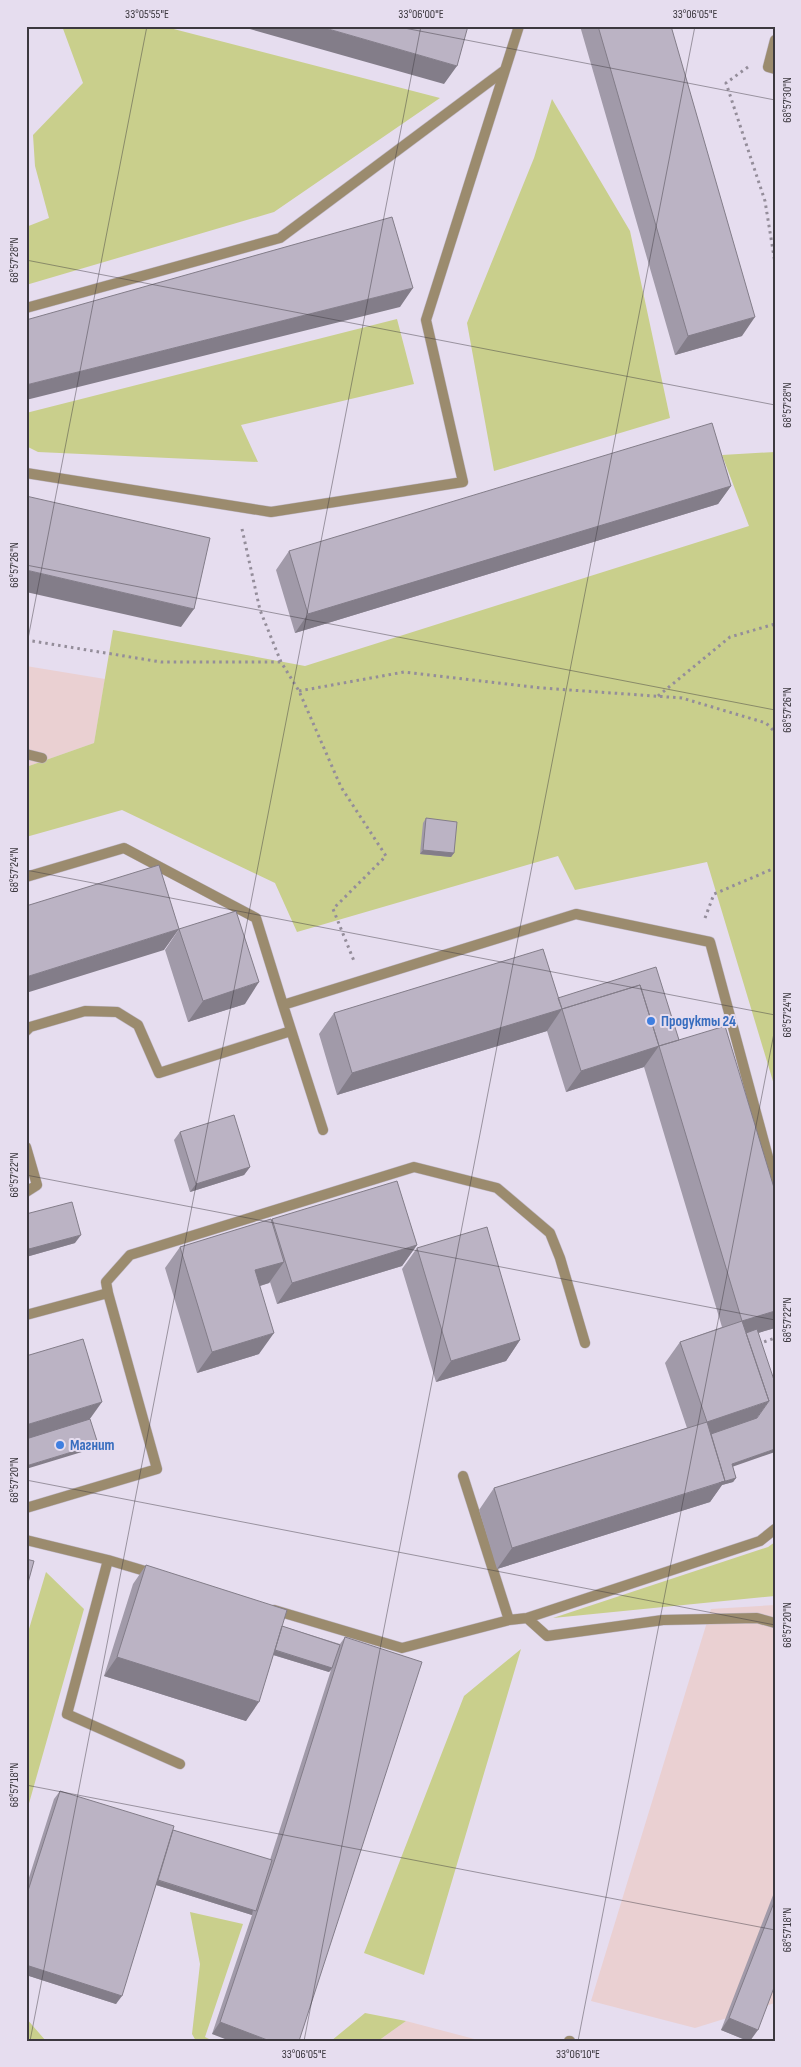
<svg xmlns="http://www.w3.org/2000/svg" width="801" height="2067" font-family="'Sofia Sans Condensed',sans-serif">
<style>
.industrial{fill:#ead0d2}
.green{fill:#c9cf8c}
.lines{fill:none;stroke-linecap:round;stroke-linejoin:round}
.service-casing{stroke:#c1b9c8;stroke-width:11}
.path{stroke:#948d9a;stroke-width:3;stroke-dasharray:2.5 4;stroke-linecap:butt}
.service{stroke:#9b8b6e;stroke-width:10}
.wall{fill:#a19aa9}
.shaded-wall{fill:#837d89}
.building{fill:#bbb3c4;stroke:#837d89}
.ticks{fill:none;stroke:#3c383f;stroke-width:1;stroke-opacity:0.45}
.shop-dot{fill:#3f7fe0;stroke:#e6ddef;stroke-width:2}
.labels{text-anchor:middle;stroke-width:4;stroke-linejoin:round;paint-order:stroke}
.shop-label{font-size:15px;font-weight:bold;fill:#366cbe;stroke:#e6ddef;text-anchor:start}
.neatline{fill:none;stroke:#3c383f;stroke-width:2}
.ticks-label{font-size:12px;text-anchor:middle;fill:#3c383f}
</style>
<rect width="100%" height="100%" fill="#e6ddef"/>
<path class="industrial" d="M 26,666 L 105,679 L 94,743 L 26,767 Z
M 775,1605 L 775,2003 L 695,2028 L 591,2001 L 711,1609 Z
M 406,2021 L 482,2041 L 378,2041 Z"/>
<path class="green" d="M 62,26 L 162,26 L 440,98 L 274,212 L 26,285 L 26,227 L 49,218 L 35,166 L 33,135 L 83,83 Z
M 552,99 L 630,231 L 670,418 L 494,471 L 467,323 L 534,158 Z
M 397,319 L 414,384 L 241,425 L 258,462 L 38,452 L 26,446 L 26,413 Z
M 775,452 L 775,1088 L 707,862 L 575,890 L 558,856 L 297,932 L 275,883 L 122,810 L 26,837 L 26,767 L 94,743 L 113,630 L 305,666 L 749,526 L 722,455 Z
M 775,1542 L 775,1596 L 553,1618 L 768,1547 Z
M 46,1572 L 84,1609 L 26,1814 L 26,1639 Z
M 521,1649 L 424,1975 L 364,1953 L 464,1696 Z
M 190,1912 L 243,1924 L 205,2037 L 213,2041 L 196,2041 L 192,2034 L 200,1964 Z
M 365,2013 L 406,2021 L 378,2041 L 331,2041 Z
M 26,2018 L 46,2041 L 26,2041 Z"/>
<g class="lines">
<g class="service-casing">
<path id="service" d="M 775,40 L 768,67 L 775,69
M 26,308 L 280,238 L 505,70
M 26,473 L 271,512 L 463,482 L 426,320 L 519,26
M 26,754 L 42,758
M 26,877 L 124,848 L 256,918 L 283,1005 L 576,914 L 710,942 L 775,1183
M 283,1005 L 323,1130
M 26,1031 L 30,1027 L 85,1011 L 117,1012 L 138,1025 L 159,1073 L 291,1031
M 26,1147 L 37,1185 L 26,1192
M 26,1315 L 108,1293 L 106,1282 L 130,1255 L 414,1167 L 497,1188 L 550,1233 L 560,1258 L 585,1343
M 463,1476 L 509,1620
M 26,1508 L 157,1469 L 108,1293
M 26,1540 L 108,1560 L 155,1574
M 108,1560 L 67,1714 L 180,1764
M 274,1610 L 402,1648 L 509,1620 L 527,1618 L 760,1541 L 775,1529
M 527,1618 L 547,1636 L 663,1620 L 757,1618 L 775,1623
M 569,2041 L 570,2041"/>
</g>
<path class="path" d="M 748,67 L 726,83 L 765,201 L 775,263
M 242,529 L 260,610 L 281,662 L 299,691 L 341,787 L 386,856 L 333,909 L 354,961
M 26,640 L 161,662 L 281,662
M 299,691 L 404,672 L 542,688 L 682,698 L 766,723 L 775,732
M 658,696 L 730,637 L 775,624
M 705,918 L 714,894 L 775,868
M 758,1344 L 775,1338"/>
<use href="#service" class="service"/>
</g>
<path class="wall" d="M 580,26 L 671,26 L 742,336 L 675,355 Z
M 731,486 L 718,504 L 295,633 L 276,570 L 289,551 Z
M 426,818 L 454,853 L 451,857 L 420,854 L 423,823 Z
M 179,929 L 245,1004 L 188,1022 L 165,950 Z
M 558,998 L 679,1040 L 775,1328 L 758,1333 L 733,1467 L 736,1478 L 733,1482 L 722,1485 L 710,1502 L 497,1569 L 479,1510 L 494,1488 L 687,1428 L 665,1363 L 680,1342 L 722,1327 L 644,1067 L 566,1092 L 547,1031 L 337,1095 L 319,1034 L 334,1013 Z
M 180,1132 L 250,1167 L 244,1175 L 190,1192 L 174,1140 Z
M 26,1214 L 75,1243 L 26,1257 Z
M 272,1219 L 417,1245 L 402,1266 L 277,1304 L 270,1282 L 269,1283 L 260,1286 L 259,1354 L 197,1373 L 165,1268 L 180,1247 L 271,1220 Z
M 417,1248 L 520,1340 L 506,1361 L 436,1382 L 402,1269 Z
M 146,1565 L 282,1626 L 340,1644 L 345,1637 L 299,2041 L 212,2034 L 252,1915 L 156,1885 L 116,2004 L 26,1975 L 26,1887 L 54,1799 L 60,1791 L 173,1830 L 270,1860 L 331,1670 L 329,1672 L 273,1655 L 246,1721 L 104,1676 L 133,1584 Z
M 775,1890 L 775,1985 L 750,2041 L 748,2041 L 721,2030 Z"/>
<path class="shaded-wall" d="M 239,26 L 318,26 L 457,66 L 444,84 Z
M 413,288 L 400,307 L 26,400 L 26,385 Z
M 755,317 L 742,336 L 675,355 L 688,336 Z
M 731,486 L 718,504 L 295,633 L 308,614 Z
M 26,570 L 194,609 L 181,627 L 26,592 Z
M 423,850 L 454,853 L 451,857 L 420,854 Z
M 179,929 L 164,950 L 26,993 L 26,977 Z
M 259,982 L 245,1004 L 188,1022 L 203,1001 Z
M 562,1009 L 547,1031 L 337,1095 L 352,1073 Z
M 659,1046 L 644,1067 L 566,1092 L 581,1071 Z
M 250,1167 L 244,1175 L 190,1192 L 196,1184 Z
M 81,1235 L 75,1243 L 26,1257 L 26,1253 L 29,1249 Z
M 417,1245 L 402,1266 L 277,1304 L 292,1283 Z
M 284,1262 L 269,1283 L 240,1292 L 255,1270 Z
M 775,1311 L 775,1328 L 731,1341 L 742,1321 Z
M 274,1333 L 259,1354 L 197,1373 L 212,1352 Z
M 520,1340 L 506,1361 L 436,1382 L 451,1361 Z
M 769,1401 L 754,1422 L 696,1442 L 707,1422 Z
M 102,1402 L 87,1423 L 26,1442 L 26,1425 Z
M 98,1444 L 95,1448 L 26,1469 L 26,1466 Z
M 775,1449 L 775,1452 L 729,1468 L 732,1464 Z
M 736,1478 L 733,1482 L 722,1485 L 710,1502 L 497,1569 L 512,1548 Z
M 270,1649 L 332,1668 L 329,1672 L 267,1653 Z
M 117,1657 L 259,1702 L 246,1721 L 104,1676 Z
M 156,1880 L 253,1910 L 252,1915 L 153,1884 Z
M 26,1965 L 122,1996 L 116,2004 L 26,1975 Z
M 729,2018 L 758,2030 L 750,2041 L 748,2041 L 721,2030 Z
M 220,2022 L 270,2041 L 230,2041 L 212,2034 Z"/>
<path class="building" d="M 318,26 L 468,26 L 457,66 Z
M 598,26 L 671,26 L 755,317 L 688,336 Z
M 392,217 L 413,288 L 26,385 L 26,320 Z
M 712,423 L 731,486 L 308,614 L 289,551 Z
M 26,496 L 210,538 L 194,609 L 26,570 Z
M 426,818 L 457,822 L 454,853 L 423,850 Z
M 159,865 L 179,929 L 26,977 L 26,906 Z
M 236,911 L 259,982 L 203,1001 L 179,929 Z
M 543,949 L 562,1009 L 352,1073 L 334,1013 Z
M 656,967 L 679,1040 L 659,1046 L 640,985 L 562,1009 L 558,998 Z
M 640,985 L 659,1046 L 581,1071 L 562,1009 Z
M 725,1026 L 775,1191 L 775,1311 L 742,1321 L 659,1046 Z
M 234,1115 L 250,1167 L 196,1184 L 180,1132 Z
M 397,1181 L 417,1245 L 292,1283 L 272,1219 Z
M 72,1202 L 81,1235 L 29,1249 L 26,1239 L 26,1214 Z
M 271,1219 L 284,1262 L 255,1270 L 274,1333 L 212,1352 L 180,1247 Z
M 487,1227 L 520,1340 L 451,1361 L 417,1248 Z
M 742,1321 L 769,1401 L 707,1422 L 680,1342 Z
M 757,1329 L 775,1383 L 775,1449 L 732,1464 L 736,1478 L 719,1483 L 725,1481 L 711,1434 L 757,1418 L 769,1401 L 746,1333 Z
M 83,1339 L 102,1402 L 26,1425 L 26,1356 Z
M 90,1419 L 98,1444 L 26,1466 L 26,1439 Z
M 707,1422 L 725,1481 L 512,1548 L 494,1488 Z
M 26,1559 L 34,1561 L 26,1590 Z
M 146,1565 L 287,1610 L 259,1702 L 117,1657 Z
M 282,1626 L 340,1645 L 332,1668 L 275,1650 Z
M 345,1637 L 422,1662 L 299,2041 L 270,2041 L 220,2022 L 277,1853 Z
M 60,1791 L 174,1826 L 122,1996 L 26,1965 L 26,1897 Z
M 173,1830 L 272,1860 L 256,1911 L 158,1880 Z
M 775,1900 L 775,1985 L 758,2030 L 729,2018 Z"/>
<path class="ticks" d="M 394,26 L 775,100M 26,260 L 775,405M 26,565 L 775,710M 26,649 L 147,26M 26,870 L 775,1015M 26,1175 L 775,1320M 26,1480 L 775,1625M 26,1785 L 775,1930M 30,2041 L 421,26M 304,2041 L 695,26M 578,2041 L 775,1028"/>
<g class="shop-dot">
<circle cx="651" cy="1021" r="5"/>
<circle cx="60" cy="1445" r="5"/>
</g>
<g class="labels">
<g class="shop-label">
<text x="661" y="1026">Продукты 24</text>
<text x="70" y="1450">Магнит</text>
</g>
</g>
<rect width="801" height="2067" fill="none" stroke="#e6ddef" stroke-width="55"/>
<rect x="28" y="28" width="746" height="2012" class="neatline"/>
<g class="ticks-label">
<text x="147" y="18">33°05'55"E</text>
<text x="421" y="18">33°06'00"E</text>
<text x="695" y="18">33°06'05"E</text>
<text transform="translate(787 100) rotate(-90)" y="4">68°57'30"N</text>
<text transform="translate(14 260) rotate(-90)" y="4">68°57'28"N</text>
<text transform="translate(787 405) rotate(-90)" y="4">68°57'28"N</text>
<text transform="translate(14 565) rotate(-90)" y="4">68°57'26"N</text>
<text transform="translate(787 710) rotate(-90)" y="4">68°57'26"N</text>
<text transform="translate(14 870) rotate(-90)" y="4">68°57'24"N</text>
<text transform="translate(787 1015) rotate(-90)" y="4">68°57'24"N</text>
<text transform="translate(14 1175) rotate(-90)" y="4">68°57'22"N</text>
<text transform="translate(787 1320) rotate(-90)" y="4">68°57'22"N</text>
<text transform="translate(14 1480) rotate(-90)" y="4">68°57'20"N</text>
<text transform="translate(787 1625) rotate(-90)" y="4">68°57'20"N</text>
<text transform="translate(14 1785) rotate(-90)" y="4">68°57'18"N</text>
<text transform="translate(787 1930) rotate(-90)" y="4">68°57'18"N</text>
<text x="304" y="2058">33°06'05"E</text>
<text x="578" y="2058">33°06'10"E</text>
</g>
</svg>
